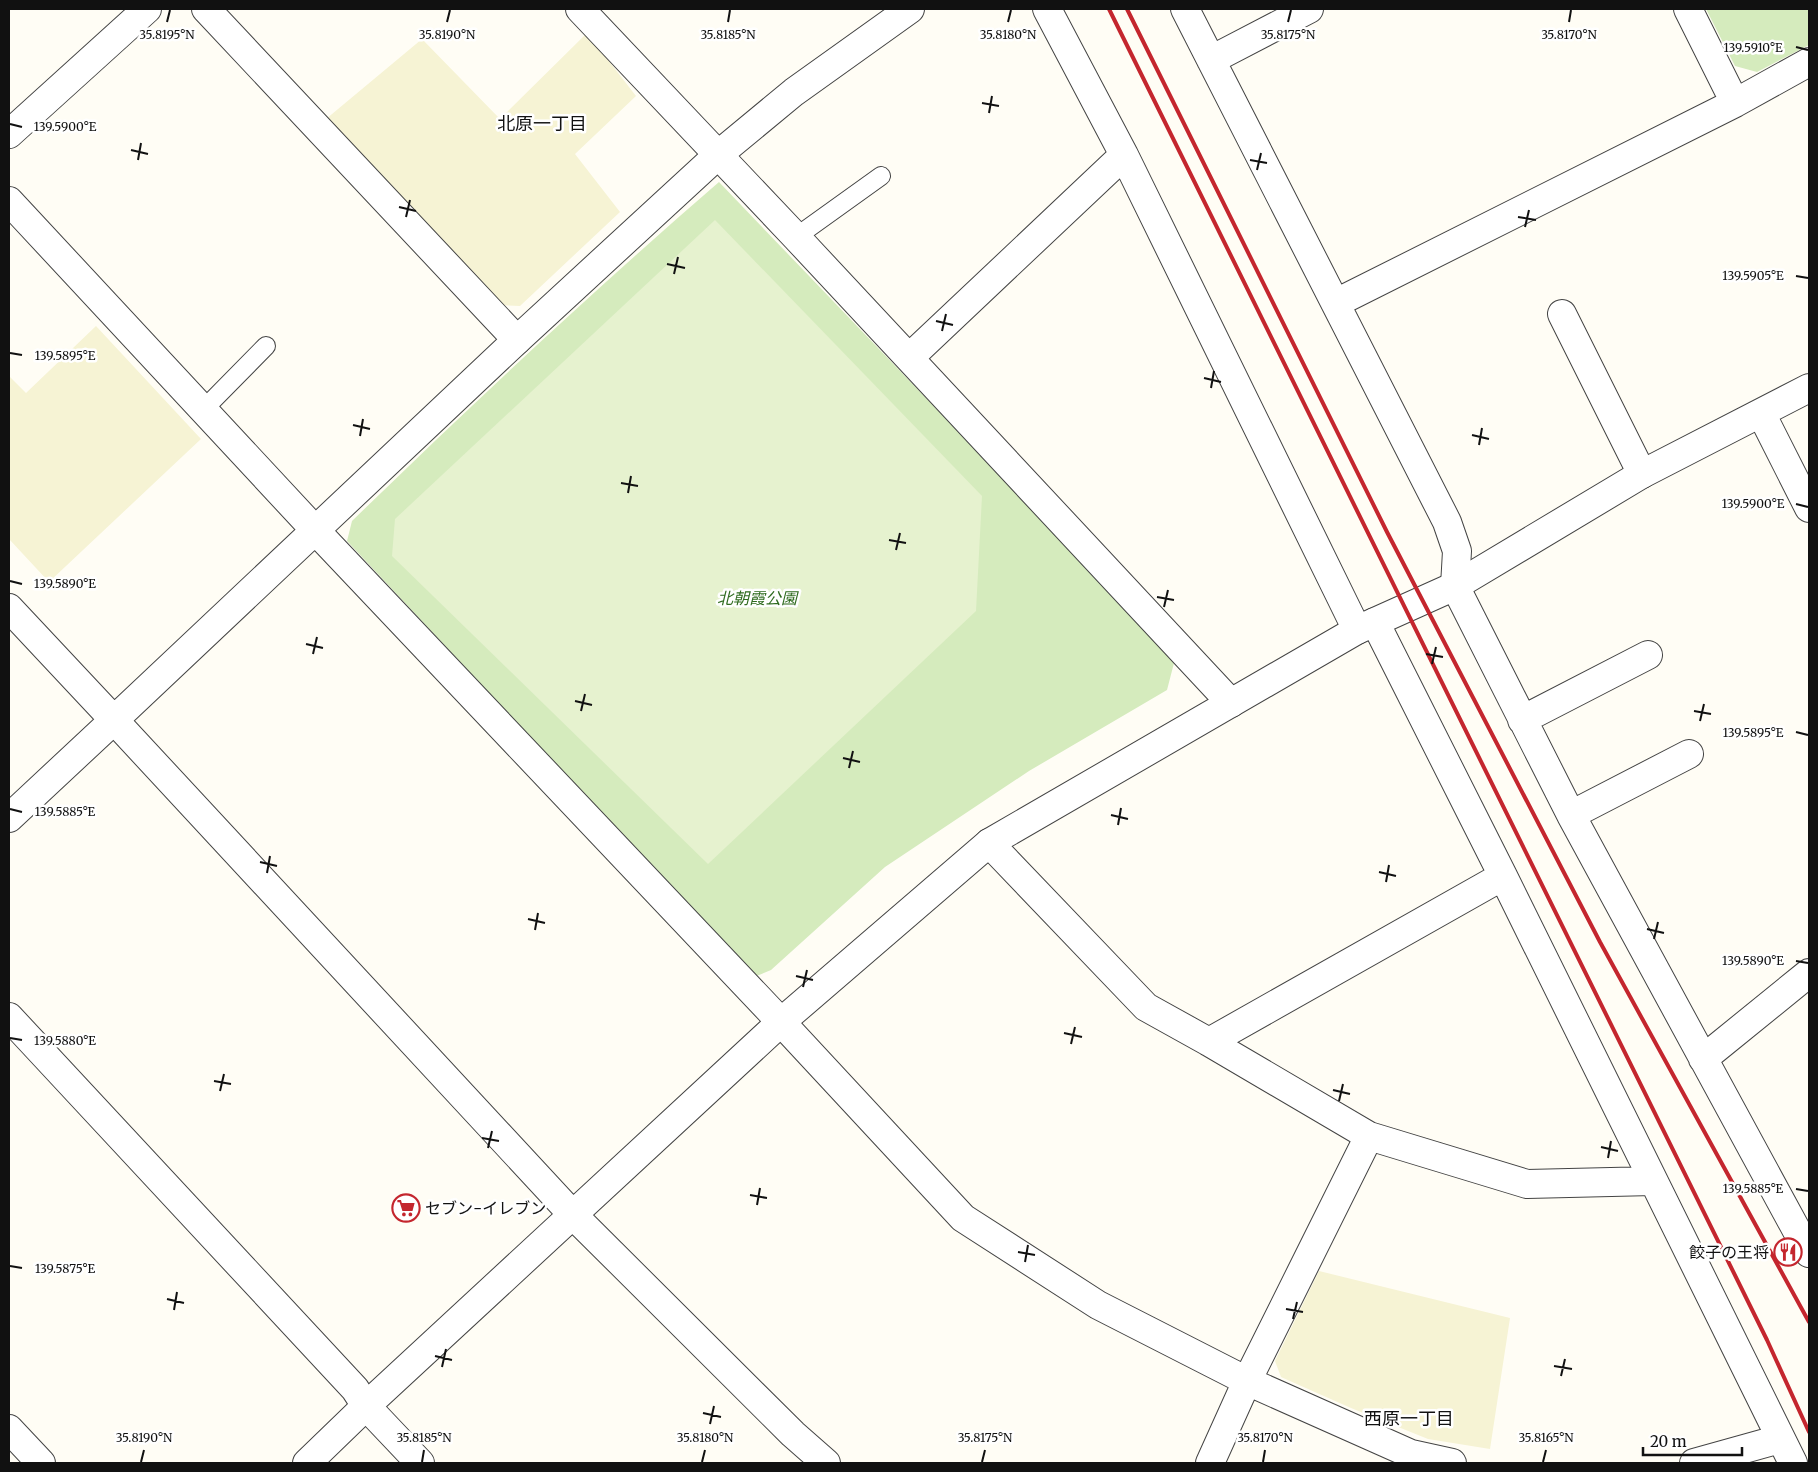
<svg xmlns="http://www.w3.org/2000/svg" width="1818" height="1472" font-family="Merriweather,'Noto Sans JP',serif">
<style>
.farmland{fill:#f6f3d4}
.green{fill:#d5ebbd}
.pitch{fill:#e6f2cf}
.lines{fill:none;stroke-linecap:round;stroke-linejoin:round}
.service-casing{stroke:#444;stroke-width:20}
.minor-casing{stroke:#444;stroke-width:30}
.tertiary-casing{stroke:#444;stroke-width:30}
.service{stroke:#fff;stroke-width:18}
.minor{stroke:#fff;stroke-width:28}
.tertiary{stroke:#fff;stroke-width:28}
.rail{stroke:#c4262e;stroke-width:4}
.ticks{fill:none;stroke:#111;stroke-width:2}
.labels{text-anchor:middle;stroke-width:5;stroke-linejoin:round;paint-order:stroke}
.park-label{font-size:16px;font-style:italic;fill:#2f6b1f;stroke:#fff}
.poi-label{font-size:16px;fill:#111;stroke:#fff;text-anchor:start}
.neighbourhood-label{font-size:18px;fill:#111;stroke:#fff}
.ticks-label{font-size:12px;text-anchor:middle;fill:#111;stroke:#fff;stroke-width:5;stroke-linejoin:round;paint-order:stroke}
</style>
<rect width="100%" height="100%" fill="#fffdf5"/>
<path class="farmland" d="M 587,33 L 636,96 L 575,154 L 620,212 L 520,306 L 496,305 L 326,119 L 422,39 L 500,119 Z
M 96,326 L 201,439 L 49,582 L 9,539 L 9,376 L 26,393 Z
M 1319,1271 L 1510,1318 L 1490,1449 L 1428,1439 L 1351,1408 L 1281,1377 L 1275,1361 Z"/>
<path class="green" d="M 1706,9 L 1809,9 L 1809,45 L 1757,72 L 1735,66 Z
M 719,182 L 1084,563 L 1174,663 L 1167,690 L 1029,771 L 885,867 L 771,970 L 754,977 L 347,541 L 352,521 C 471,405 593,291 719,182 Z"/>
<path class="pitch" d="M 715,220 L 982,496 L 976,611 L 708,864 L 392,556 L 395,519 Z"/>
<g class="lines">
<g class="service-casing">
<path id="service" d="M 796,237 L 881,176
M 203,410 L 266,346"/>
</g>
<g class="minor-casing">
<path id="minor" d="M 206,9 L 517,340
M 580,9 L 796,237 L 1231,703
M 1047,9 L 1124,155 L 1357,630
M 1185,9 L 1447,522 L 1457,551 L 1455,586 L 1571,815 L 1809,1253
M 1688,9 L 1735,103
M 1211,60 L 1309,9
M 9,134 L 147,9
M 1336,303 L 1735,103 L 1809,62
M 1562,314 L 1642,474
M 909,358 L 1124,155
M 1375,622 L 1503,876 L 1793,1463
M 1522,720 L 1648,655
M 1571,815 L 1689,754
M 9,818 L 114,720
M 989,843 L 1146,1007 L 1209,1042 L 1369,1136 L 1527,1184 L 1653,1181
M 9,1017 L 355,1389 L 366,1406 L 420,1463
M 781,1022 L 963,1218 L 1098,1305 L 1247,1381 L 1411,1454 L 1452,1463
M 1209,1042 L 1503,876
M 1703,1059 L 1809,973
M 9,1429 L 41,1463
M 1210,1463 L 1247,1381 L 1369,1136
M 1694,1463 L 1780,1439"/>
</g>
<g class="tertiary-casing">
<path id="tertiary" d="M 9,201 L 315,530 L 781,1022
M 1761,413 L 1809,508
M 9,608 L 114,720 L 573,1215 L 793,1434 L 826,1463
M 114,720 L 517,340 L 719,154 L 794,92 L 910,9
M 307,1463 L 366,1406 L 781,1022 L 989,843 L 1357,630 L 1455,586 L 1642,474 L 1809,388"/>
</g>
<use href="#service" class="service"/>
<use href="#minor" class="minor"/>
<use href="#tertiary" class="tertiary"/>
<path class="rail" d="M 1109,9 L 1767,1340 L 1809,1432
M 1127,9 L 1387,532 L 1600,942 L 1809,1322"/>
</g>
<path class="ticks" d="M 167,22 L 170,10M 447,22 L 450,10M 728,22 L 730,10M 1008,22 L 1011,10M 1288,22 L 1291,10M 1569,22 L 1571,10M 1796,47 L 1808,50M 982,103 L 999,106M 989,113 L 992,96M 10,124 L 22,127M 131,150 L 148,154M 138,160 L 141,143M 1250,160 L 1267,163M 1257,170 L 1261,153M 399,207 L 416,211M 406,217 L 410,200M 1518,217 L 1536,220M 1525,227 L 1529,210M 667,264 L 685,268M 674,274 L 678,257M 1796,276 L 1808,278M 936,321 L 953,325M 942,331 L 946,314M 10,353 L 22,355M 1204,378 L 1221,382M 1211,388 L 1214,371M 353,425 L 370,429M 1472,435 L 1489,439M 360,436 L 363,419M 1479,445 L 1482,428M 621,483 L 638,486M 628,493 L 631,476M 1796,504 L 1808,507M 889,540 L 906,543M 896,550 L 900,533M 10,581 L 22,584M 1157,597 L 1174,600M 1164,607 L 1168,590M 306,644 L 323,648M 313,654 L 317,637M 1426,654 L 1443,657M 1432,664 L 1436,647M 575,701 L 592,705M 581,711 L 585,694M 1694,711 L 1711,714M 1700,721 L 1704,704M 1796,732 L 1808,735M 843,758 L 860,762M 849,768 L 853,751M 10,809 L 22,812M 1111,815 L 1128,819M 1118,825 L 1121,808M 260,862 L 277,866M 1379,872 L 1396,876M 267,873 L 270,856M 1386,882 L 1389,865M 528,919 L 545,923M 1647,929 L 1664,933M 535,930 L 538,913M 1654,939 L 1658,922M 1796,961 L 1808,963M 796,976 L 813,980M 803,987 L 807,970M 1064,1033 L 1082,1037M 10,1038 L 22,1040M 1071,1044 L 1075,1027M 214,1081 L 231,1084M 1333,1090 L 1350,1094M 220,1091 L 224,1074M 1339,1101 L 1343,1084M 482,1138 L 499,1141M 1601,1147 L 1618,1151M 488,1148 L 492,1131M 1608,1158 L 1611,1141M 1796,1189 L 1808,1191M 750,1195 L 767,1198M 757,1205 L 760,1188M 1018,1252 L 1035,1255M 1025,1262 L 1028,1245M 10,1266 L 22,1268M 167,1299 L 184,1303M 1286,1309 L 1303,1312M 174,1310 L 177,1292M 1293,1319 L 1297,1302M 435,1356 L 452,1360M 1554,1366 L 1572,1369M 442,1367 L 446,1349M 1561,1376 L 1565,1359M 703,1413 L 721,1417M 710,1424 L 714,1406M 141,1462 L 144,1450M 422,1462 L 424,1450M 702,1462 L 705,1450M 982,1462 L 985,1450M 1263,1462 L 1265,1450M 1543,1462 L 1546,1450"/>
<defs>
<g id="supermarket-ring" transform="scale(1.4375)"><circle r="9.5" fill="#fff" stroke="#c4262e" stroke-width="1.5"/><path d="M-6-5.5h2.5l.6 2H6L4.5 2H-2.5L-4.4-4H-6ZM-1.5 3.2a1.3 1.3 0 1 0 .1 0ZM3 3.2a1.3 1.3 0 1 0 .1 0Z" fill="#c4262e"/></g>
<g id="restaurant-ring" transform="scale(1.4375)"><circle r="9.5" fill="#fff" stroke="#c4262e" stroke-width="1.5"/><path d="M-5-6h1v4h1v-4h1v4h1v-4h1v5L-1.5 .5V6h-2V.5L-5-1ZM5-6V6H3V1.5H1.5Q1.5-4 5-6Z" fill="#c4262e"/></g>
</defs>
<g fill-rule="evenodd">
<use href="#supermarket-ring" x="406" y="1208"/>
<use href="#restaurant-ring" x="1788" y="1252"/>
</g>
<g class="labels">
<g class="park-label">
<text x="757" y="604">北朝霞公園</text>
</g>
<g class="poi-label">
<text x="425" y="1214">セブン-イレブン</text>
<text x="1769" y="1258" text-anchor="end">餃子の王将</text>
</g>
<g class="neighbourhood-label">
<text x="542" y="130">北原一丁目</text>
<text x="1409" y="1425">西原一丁目</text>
</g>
</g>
<g class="ticks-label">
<text x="167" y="39">35.8195°N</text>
<text x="447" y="39">35.8190°N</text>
<text x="728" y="39">35.8185°N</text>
<text x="1008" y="39">35.8180°N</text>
<text x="1288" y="39">35.8175°N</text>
<text x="1569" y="39">35.8170°N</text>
<text x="1753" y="52">139.5910°E</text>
<text x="65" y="131">139.5900°E</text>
<text x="1753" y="280">139.5905°E</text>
<text x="65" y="360">139.5895°E</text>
<text x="1753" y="508">139.5900°E</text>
<text x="65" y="588">139.5890°E</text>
<text x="1753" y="737">139.5895°E</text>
<text x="65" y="816">139.5885°E</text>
<text x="1753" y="965">139.5890°E</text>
<text x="65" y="1045">139.5880°E</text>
<text x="1753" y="1193">139.5885°E</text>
<text x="65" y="1273">139.5875°E</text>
<text x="144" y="1442">35.8190°N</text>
<text x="424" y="1442">35.8185°N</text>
<text x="705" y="1442">35.8180°N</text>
<text x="985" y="1442">35.8175°N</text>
<text x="1265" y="1442">35.8170°N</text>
<text x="1546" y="1442">35.8165°N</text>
</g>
<rect width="1818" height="1472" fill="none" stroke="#111111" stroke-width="20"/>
<path d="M1643 1447v8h99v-8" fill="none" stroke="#111111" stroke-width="2.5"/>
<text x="1650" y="1447" font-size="15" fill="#111111" stroke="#ffffff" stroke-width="4" paint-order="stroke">20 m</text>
</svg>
